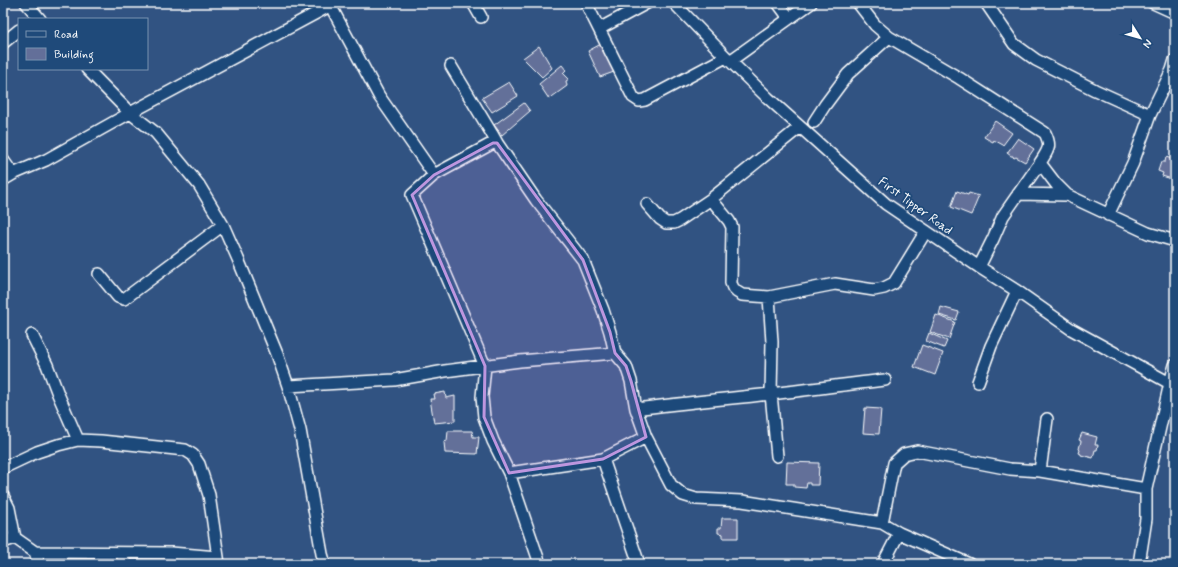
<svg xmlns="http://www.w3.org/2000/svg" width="1178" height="567" font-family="Mynerve,sans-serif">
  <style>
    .building { fill: #636f99; stroke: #fff }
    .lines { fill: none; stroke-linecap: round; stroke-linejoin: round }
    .minor-casing { stroke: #fff; stroke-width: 14 }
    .minor { stroke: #1f4a7a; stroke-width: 11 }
    .marked { fill: #bd96df; fill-opacity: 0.2; stroke: #bd96df; stroke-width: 3; stroke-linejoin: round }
    .labels { text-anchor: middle; stroke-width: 3.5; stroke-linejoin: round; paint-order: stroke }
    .street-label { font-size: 13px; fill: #fff; stroke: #1f4a7a }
  </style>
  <rect width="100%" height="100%" fill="#315382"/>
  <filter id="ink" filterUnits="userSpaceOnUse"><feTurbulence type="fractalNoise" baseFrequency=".025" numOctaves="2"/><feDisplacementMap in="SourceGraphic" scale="8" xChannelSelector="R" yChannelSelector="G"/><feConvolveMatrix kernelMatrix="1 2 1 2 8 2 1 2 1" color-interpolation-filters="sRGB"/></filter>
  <g filter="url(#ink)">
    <path class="building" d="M 601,44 L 614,63 L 610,65 L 614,72 L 600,77 L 588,51 Z
      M 539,46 L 552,68 L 542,77 L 523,58 Z
      M 562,65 L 566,70 L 563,73 L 569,79 L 566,81 L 567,86 L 549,99 L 539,84 Z
      M 509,82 L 518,96 L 492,112 L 482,98 Z
      M 524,103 L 530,111 L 502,135 L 494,125 Z
      M 995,121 L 1012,133 L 1003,145 L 994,140 L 993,142 L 989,140 L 984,137 Z
      M 1018,138 L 1034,149 L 1025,162 L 1016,157 L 1014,158 L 1013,157 L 1013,156 L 1011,156 L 1007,153 Z
      M 1166,157 L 1175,160 L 1175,180 L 1162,176 L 1163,173 L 1158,171 L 1161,162 L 1165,162 Z
      M 957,191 L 968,195 L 969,193 L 979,196 L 971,215 L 951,207 Z
      M 941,307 L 959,312 L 956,320 L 939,315 Z
      M 936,315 L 955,322 L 949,339 L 930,332 Z
      M 929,333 L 947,341 L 944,348 L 926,341 Z
      M 922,345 L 943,353 L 935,375 L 914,367 Z
      M 445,392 L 446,398 L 455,396 L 455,421 L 434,423 L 430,399 L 435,399 L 434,394 Z
      M 865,408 L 881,409 L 879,434 L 863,433 Z
      M 448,431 L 472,431 L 473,437 L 479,437 L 477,454 L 445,453 L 444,442 L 447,441 Z
      M 1082,433 L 1097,437 L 1095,445 L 1098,445 L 1097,450 L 1095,450 L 1093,458 L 1081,455 L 1081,454 L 1079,453 L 1080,450 L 1079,449 L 1081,441 L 1079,440 Z
      M 787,462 L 819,463 L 818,485 L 810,485 L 810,483 L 807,483 L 806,488 L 794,487 L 794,484 L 786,484 Z
      M 722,518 L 738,518 L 738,538 L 723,538 L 723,534 L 718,533 L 718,528 L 721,528 Z"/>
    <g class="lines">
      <g class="minor-casing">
        <path id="minor" d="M 26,3 L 40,19
          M 329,3 L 379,96 L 434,175
          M 473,3 L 481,17
          M 586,3 L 633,97 L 639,101 L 645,100 L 726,57
          M 674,3 L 726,57 L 768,98 L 886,204 L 979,267 L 1017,291 L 1071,329 L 1175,386
          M 778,3 L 789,18
          M 858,3 L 875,25 L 889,37 L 959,78 L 1045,133 C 1052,147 1048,150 1040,163 L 1056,184 L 1067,195 L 1148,233 L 1175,241
          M 986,3 L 1014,44 L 1036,60 L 1095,90 L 1150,115
          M 1153,3 L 1175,13
          M 599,29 L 647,3
          M 3,43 L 19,30
          M 730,61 L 811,3
          M 451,66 L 492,134 L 497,143
          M 87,69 L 130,113 L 156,133 L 199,185 L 223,225 L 238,259 L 277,354 L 288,386 L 300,430 L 322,554 L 325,564
          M 814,122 L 825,105 L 848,74 L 889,37
          M 3,160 L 13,174
          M 3,180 L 13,174 L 46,160 L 130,113 L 335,3
          M 1018,194 L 1067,195
          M 711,199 L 729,221 L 732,227 L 731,283 L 733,288 L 737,292 L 742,295 L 769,297 L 835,284 L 874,290 L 884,288 L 894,283 L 926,231
          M 647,204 L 660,219 L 666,223 L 674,223 L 680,220 L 711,199 L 800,127
          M 1108,215 L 1133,163 L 1150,115 L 1172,70 L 1175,60
          M 979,267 L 993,239 L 1003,216 L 1040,163
          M 99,274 L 118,297 L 124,299 L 223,225
          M 769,297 L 772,342 L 771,394 L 777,456
          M 32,335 L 47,365 L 58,394 L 78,440
          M 978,382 L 991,346 L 1017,291
          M 288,386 L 394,380 L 445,371 L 520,361 L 615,353
          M 636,409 C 681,403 725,399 770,394 C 808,390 847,384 885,380
          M 603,459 L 639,564
          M 3,468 L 37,452 L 58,445 L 78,440 L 101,441 L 185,450 L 193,455 L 199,464 L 209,495 L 219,564
          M 1040,471 L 1047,419
          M 509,473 L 603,459 L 646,437
          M 3,496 L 9,508 L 15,538 L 35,552 L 39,564
          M 882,523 L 894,463 L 904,454 L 917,451 L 1010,469 L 1040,471 L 1146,489
          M 3,542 L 15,538
          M 35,552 L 171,553 L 217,557
          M 122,553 L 125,564
          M 540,564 L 509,473 L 493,441 L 484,417 L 482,397 L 485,366 L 412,195 L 434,175 L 493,143 L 497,143 L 536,200 L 583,260 L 603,310 L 610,332 L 615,353 L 626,366 L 631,381 L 636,409 L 646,437 L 671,485 L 683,495 L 696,499 L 742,501 L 882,523 L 899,533 L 969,564
          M 883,564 L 899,533
          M 1139,564 L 1146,519 L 1146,489 L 1170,383 L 1175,365"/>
      </g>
      <use href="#minor" class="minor"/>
    </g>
  </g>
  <path class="marked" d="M 493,143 L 497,143 L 583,260 L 610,332 L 615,353 L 626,366 L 631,381 L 646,437 L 603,459 L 509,473 L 484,417 L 485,366 L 412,195 L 434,175 Z"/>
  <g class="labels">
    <g class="street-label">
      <text transform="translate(916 205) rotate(36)" y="5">First Tipper Road</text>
    </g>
  </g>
  <rect width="1178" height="567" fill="none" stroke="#1f4a7a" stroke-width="16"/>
  <rect x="8" y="8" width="1162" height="551" fill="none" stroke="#fff" stroke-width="1.5" filter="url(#ink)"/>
  <rect x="18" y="18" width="130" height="52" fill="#1f4a7a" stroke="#7992af"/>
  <rect x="26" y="31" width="20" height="6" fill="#1f4a7a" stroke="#7992af"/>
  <text x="54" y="38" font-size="12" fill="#ffffff">Road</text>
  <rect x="26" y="48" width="20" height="12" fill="#636f99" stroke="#7992af"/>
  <text x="54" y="58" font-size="12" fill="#ffffff">Building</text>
  <g transform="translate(1140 38) rotate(127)" stroke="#1f4a7a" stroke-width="3" paint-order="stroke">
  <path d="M0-3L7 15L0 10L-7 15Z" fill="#ffffff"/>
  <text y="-6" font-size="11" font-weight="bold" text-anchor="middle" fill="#ffffff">N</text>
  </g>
</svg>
